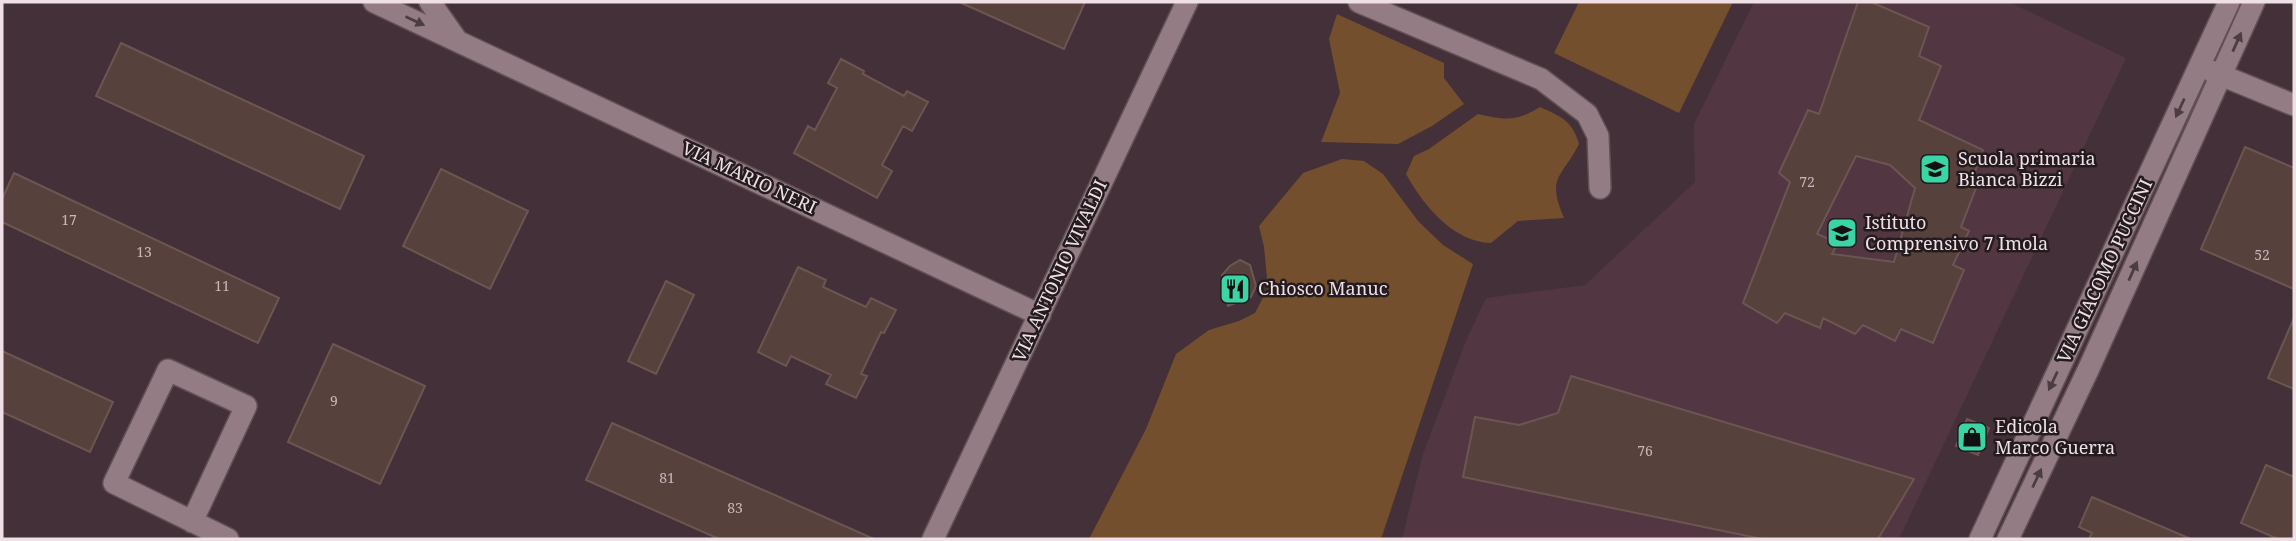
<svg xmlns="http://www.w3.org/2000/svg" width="2296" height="541" font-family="'Noto Serif',serif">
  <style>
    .built { fill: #523742 }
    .green { fill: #744f2d }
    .building { fill: #57413d; stroke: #6d5552; stroke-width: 2; fill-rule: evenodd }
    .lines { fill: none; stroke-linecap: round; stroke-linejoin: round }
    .street-casing { stroke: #614f56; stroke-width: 24 }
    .street { stroke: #947c85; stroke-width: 21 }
    .oneway { fill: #4b3d42 }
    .labels { text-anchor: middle; stroke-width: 5; stroke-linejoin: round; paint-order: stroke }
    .number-label { font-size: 14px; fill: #c8b8bb }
    .poi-label { font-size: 18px; fill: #eee0e5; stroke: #241b1e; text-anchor: start }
    .street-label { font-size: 18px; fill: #eee0e5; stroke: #241b1e }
  </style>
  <rect width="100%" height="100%" fill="#443038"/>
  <path class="built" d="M 1754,2 L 2009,2 L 2126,58 L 1899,539 L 1402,539 L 1423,454 L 1466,341 L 1486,298 L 1585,285 L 1695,182 L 1694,124 Z"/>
  <path class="green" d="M 1579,2 L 1733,2 L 1679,113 L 1554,53 Z
    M 1337,14 L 1444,63 L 1444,78 L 1464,104 L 1432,126 L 1398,144 L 1321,142 L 1340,93 L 1329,39 Z
    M 1540,107 C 1560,116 1573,121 1579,144 C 1562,178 1546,176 1564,218 L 1518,221 L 1491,243 C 1453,242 1423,205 1406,174 L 1414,156 L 1429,149 L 1478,114 C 1505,120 1516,122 1540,107 Z
    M 1342,159 L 1364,161 L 1383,174 L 1418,221 L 1443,245 L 1473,264 L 1381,539 L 1089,539 L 1146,429 L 1176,354 L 1209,330 L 1239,321 L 1255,313 L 1268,288 L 1264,247 L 1259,226 L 1303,173 Z"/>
  <path class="building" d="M 959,2 L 1085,2 L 1064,49 Z
    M 1858,2 L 1871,2 L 1929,27 L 1919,56 L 1941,66 L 1919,120 L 1983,150 L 1969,188 L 1976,188 L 1961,227 L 1969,231 L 1953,265 L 1964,270 L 1933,343 L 1901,329 L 1895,341 L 1863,325 L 1855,334 L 1823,318 L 1820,328 L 1785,313 L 1777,323 L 1743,303 L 1790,182 L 1779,173 L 1808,110 L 1819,114 ZM 1856,156 L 1890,165 L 1915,188 L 1894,262 L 1832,254 L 1838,243 L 1817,234 Z
    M 121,43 L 364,156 L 340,209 L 96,96 Z
    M 841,59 L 864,71 L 863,74 L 904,96 L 907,91 L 928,102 L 912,131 L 903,126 L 882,165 L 892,171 L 877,198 L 794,153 L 808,126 L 815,130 L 837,88 L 828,83 Z
    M 2245,147 L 2294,168 L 2294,289 L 2201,249 Z
    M 441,169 L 528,211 L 490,289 L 403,246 Z
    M 14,173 L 279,298 L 258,343 L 2,222 L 2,199 Z
    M 1240,260 L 1250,265 L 1256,286 L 1251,297 L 1228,306 L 1222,275 L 1230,266 Z
    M 798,267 L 826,280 L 823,287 L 866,307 L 871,298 L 896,310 L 884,333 L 881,332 L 861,374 L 867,376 L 856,398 L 826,384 L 831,375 L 791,356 L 786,366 L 758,352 Z
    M 666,281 L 694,295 L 656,374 L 628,361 Z
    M 2294,318 L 2294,389 L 2268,378 Z
    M 333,344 L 425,386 L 380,484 L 288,442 Z
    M 2,351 L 113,402 L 90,452 L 2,412 Z
    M 1571,376 L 1914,479 L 1878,539 L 1762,539 L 1463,477 L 1475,417 L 1519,425 L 1558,413 Z
    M 1967,419 L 1989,428 L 1978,455 L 1956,446 Z
    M 612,423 L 874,539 L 719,539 L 586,480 Z
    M 2266,465 L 2294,477 L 2294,539 L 2278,539 L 2241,523 Z
    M 2092,497 L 2191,539 L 2089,539 L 2092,533 L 2079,527 Z"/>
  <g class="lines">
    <g class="street-casing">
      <path id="street" d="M 374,2 L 1040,315
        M 430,2 L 456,39
        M 1359,2 L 1541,79 L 1587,114 L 1598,136 L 1600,188
        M 2211,71 L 2294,105
        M 192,522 L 246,406 L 168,370 L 114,483 L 228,539
        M 933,539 L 1187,2
        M 1980,539 L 2229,2
        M 2008,539 L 2089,368 L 2254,2"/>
    </g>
    <use href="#street" class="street"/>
  </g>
  <defs><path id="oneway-solid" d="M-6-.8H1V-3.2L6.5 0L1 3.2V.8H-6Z" transform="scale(1.75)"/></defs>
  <g class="oneway">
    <use href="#oneway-solid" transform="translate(415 21) rotate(25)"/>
    <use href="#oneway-solid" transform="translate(2237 42) rotate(-66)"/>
    <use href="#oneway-solid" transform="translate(2180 108) rotate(115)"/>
    <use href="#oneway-solid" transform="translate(2133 271) rotate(-66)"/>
    <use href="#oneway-solid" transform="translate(2053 381) rotate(115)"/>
    <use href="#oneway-solid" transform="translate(2037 478) rotate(-65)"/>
  </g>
  <defs>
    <g id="school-square" transform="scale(1.575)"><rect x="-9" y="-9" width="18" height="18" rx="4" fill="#3bd4a4" stroke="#241b1e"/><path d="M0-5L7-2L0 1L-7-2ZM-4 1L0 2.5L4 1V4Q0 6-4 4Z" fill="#111"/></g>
    <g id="restaurant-square" transform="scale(1.575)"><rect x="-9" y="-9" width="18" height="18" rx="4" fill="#3bd4a4" stroke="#241b1e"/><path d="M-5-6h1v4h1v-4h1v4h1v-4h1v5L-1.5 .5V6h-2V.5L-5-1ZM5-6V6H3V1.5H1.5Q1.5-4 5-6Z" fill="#111"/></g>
    <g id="shop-square" transform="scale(1.575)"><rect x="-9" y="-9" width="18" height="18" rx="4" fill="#3bd4a4" stroke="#241b1e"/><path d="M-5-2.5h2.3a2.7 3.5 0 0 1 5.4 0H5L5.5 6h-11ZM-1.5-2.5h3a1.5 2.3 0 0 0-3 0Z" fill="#111"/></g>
  </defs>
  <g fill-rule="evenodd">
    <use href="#school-square" x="1935" y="169"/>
    <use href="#school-square" x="1842" y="233"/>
    <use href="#restaurant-square" x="1235" y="289"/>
    <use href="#shop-square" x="1972" y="437"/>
  </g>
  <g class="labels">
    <g class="number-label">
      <text x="1807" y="187">72</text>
      <text x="69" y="225">17</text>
      <text x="144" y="257">13</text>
      <text x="2262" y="260">52</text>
      <text x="222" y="291">11</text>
      <text x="334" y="406">9</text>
      <text x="1645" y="456">76</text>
      <text x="667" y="483">81</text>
      <text x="735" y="513">83</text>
    </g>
    <g class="poi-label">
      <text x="1958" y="165">Scuola primaria<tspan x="1958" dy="21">Bianca Bizzi</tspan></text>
      <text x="1865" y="229">Istituto<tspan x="1865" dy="21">Comprensivo 7 Imola</tspan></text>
      <text x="1258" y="295">Chiosco Manuc</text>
      <text x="1995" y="433">Edicola<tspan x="1995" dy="21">Marco Guerra</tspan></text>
    </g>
    <g class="street-label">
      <text transform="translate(749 178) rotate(25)" y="6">VIA MARIO NERI</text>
      <text transform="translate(1060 271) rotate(-65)" y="6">VIA ANTONIO VIVALDI</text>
      <text transform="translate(2105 271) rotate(-65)" y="6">VIA GIACOMO PUCCINI</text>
    </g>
  </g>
  <rect width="2296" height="541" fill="none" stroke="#eee0e5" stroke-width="7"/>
</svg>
